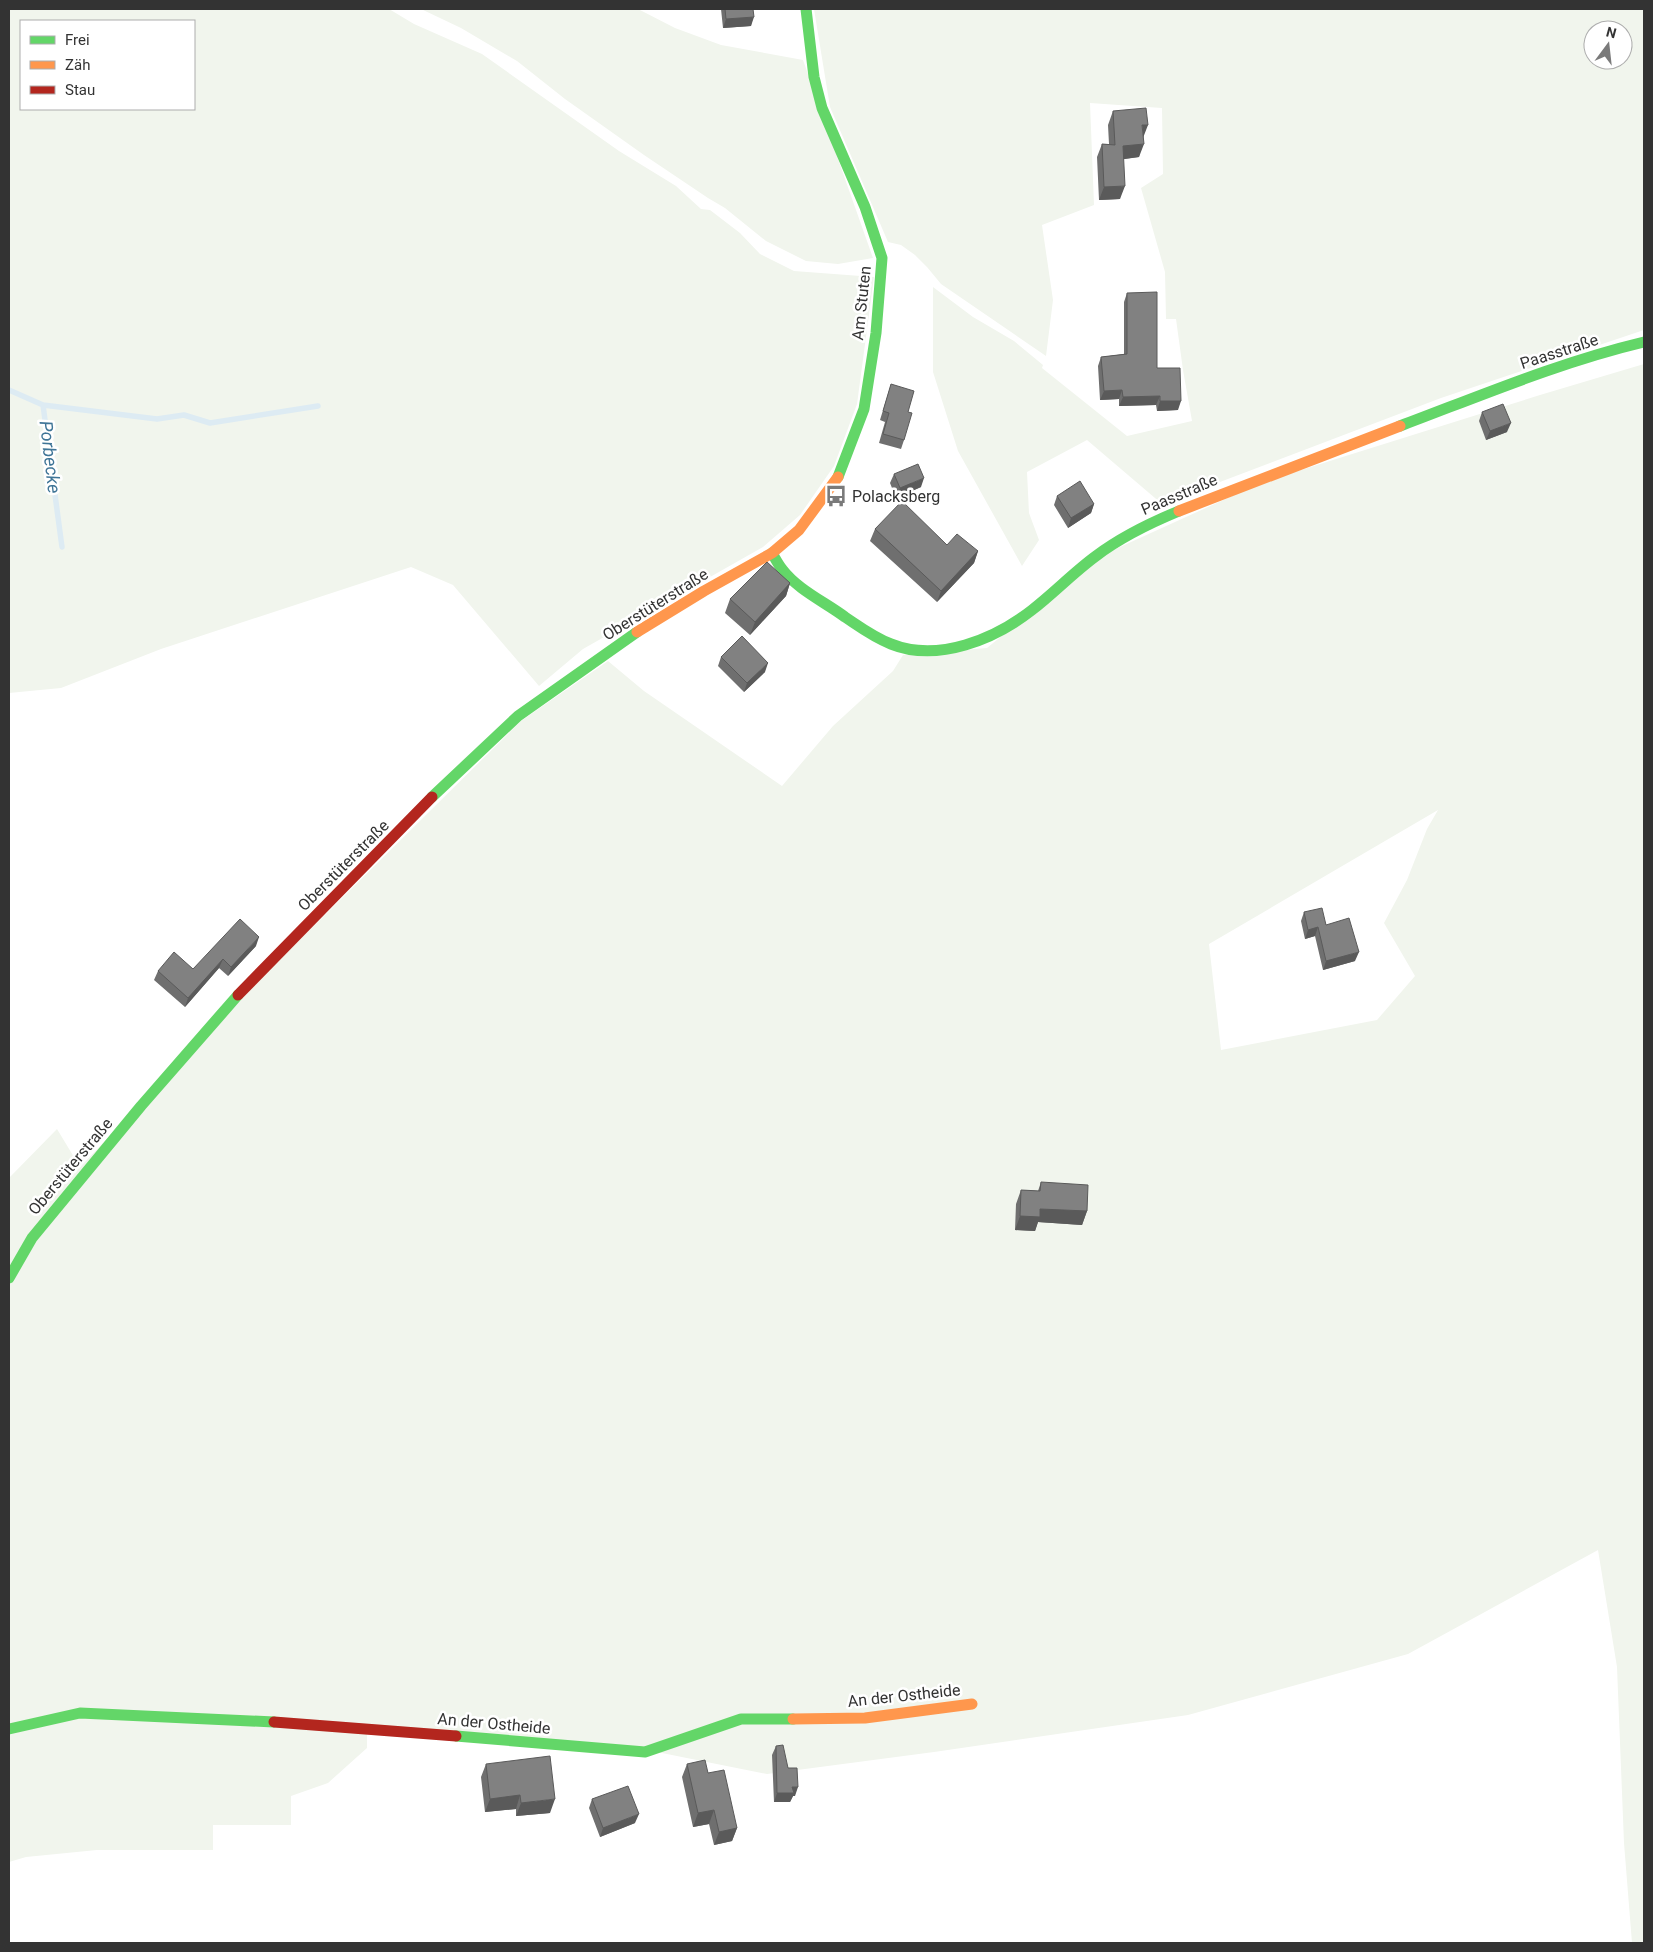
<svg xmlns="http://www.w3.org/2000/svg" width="1653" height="1952" font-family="Roboto,sans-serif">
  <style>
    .green { fill: #f1f5ed; fill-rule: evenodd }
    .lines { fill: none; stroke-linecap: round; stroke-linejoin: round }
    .stream { stroke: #ddebf3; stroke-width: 5.5 }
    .fast { stroke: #63d668; stroke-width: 11 }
    .slow { stroke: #ff974d; stroke-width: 11 }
    .jam { stroke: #b3261e; stroke-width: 11 }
    .wall { fill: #6f6f6f }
    .shaded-wall { fill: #5a5a5a }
    .building { fill: #818181; stroke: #5a5a5a }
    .labels { text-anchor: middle; stroke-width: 5; stroke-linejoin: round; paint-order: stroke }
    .street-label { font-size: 16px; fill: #333; stroke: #fff }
    .poi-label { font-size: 16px; fill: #333; stroke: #fff; text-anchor: start }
    .water-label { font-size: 18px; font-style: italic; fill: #3f7597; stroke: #fff }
  </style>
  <rect width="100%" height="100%" fill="#fff"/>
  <path class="green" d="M 9,9 L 389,9 L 414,24 L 482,54 L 619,151 L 676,186 L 701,209 L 710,210 L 740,233 L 760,254 L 794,271 L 874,277 L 857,404 L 834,466 L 800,515 L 763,547 L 583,649 L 539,686 L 453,585 L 411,567 L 161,649 L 61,688 L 9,693 ZM 21,21 L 194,21 L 194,109 L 21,109 Z
    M 421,9 L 638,9 L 675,28 L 721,45 L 803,60 L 873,258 L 838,264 L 806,261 L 766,241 L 725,208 L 708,198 L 644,155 L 565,99 L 517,61 L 461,28 Z
    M 814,9 L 1644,9 L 1644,330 L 1441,398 L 1162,504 L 1087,440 L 1027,472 L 1029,513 L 1039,540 L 1022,566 L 958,451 L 933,372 L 933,287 L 973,317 L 1014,341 L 1043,365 L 1042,368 L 1127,436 L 1192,421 L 1183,370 L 1176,319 L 1166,319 L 1165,272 L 1141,188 L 1163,174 L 1162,108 L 1090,103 L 1094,205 L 1042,225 L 1053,300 L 1046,356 L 941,284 L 927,267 L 915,255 L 901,245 L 888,242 L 830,107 ZM 1593,30 L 1623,30 L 1623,60 L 1593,60 Z
    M 1644,364 L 1644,1943 L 1632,1943 L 1624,1843 L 1617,1667 L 1598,1550 L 1408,1654 L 1188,1715 L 934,1752 L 767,1774 L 642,1749 L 367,1729 L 367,1748 L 328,1783 L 291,1796 L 291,1825 L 213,1825 L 213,1850 L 97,1850 L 26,1857 L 9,1862 L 9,1178 L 57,1129 L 80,1167 L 255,984 L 521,721 L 608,661 L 644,691 L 782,786 L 833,726 L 893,671 L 903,655 L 987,648 L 1098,557 L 1263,482 L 1540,395 ZM 1438,810 L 1427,829 L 1407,880 L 1384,923 L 1415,976 L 1377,1020 L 1221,1050 L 1209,944 Z"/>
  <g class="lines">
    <path class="stream" d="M 9,390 L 43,405 L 62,547
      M 43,405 L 157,419 L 184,415 L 210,423 L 318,406"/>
    <path class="fast" d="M 806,9 L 814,77 L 822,108 L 865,207 L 882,258 L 876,333 L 864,409 L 838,477
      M 1400,426 C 1480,396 1560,362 1644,342
      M 772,553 C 775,558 778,564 782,569 C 798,590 825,602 845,617 C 860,627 873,637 891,644 C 938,663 995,639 1032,610 C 1054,593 1074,572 1096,556 C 1121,537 1150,523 1179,511
      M 432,797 L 518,716 L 637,632
      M 9,1278 L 32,1238 L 141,1106 L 238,995
      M 9,1729 L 80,1713 L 274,1722
      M 456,1736 L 645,1752 L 741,1719 L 793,1719"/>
    <path class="slow" d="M 1179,511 L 1400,426
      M 637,632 L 704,591 L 772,553 L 799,530 L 838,477
      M 793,1719 L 865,1718 L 972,1704"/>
    <path class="jam" d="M 238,995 L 432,797
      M 274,1722 L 456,1736"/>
  </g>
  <path class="wall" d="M 721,9 L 753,9 L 751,26 L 723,28 Z
    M 1113,111 L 1143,138 L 1139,157 L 1123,159 L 1120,199 L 1099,200 L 1097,157 L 1102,144 L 1109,144 L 1108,125 Z
    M 1127,293 L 1157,368 L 1178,410 L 1157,411 L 1156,405 L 1119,406 L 1119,399 L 1100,400 L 1098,366 L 1101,357 L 1124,354 L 1124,302 Z
    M 891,384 L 908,412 L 904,440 L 901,449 L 879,443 L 885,422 L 880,420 Z
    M 1482,412 L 1507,432 L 1486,440 L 1479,421 Z
    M 894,474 L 921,487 L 896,498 L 890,483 Z
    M 1057,496 L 1094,504 L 1091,513 L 1068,528 L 1054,505 Z
    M 875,529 L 947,545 L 978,551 L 974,563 L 937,602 L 870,541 Z
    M 790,583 L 786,596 L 750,635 L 725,613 L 730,599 Z
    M 721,657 L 765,672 L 744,692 L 718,666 Z
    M 1304,912 L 1326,925 L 1355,961 L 1323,970 L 1315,936 L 1305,939 L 1301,921 Z
    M 256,946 L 228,976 L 219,968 L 185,1007 L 154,980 L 158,971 L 193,969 Z
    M 1041,1182 L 1087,1211 L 1082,1225 L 1038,1222 L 1035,1231 L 1015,1230 L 1016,1204 L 1021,1190 L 1038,1191 Z
    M 776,1746 L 795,1796 L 793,1796 L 790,1802 L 774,1802 L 772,1755 Z
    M 486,1764 L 550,1813 L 516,1816 L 516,1809 L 485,1812 L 481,1777 Z
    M 687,1764 L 708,1773 L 737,1828 L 732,1841 L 714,1845 L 709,1824 L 693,1827 L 682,1777 Z
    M 592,1799 L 635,1823 L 600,1837 L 589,1808 Z"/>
  <path class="shaded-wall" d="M 754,17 L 751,26 L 723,28 L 726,19 Z
    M 1142,125 L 1148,125 L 1143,138 Z
    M 1144,144 L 1139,157 L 1118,160 L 1123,146 Z
    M 1125,186 L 1120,199 L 1099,200 L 1104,187 Z
    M 1122,390 L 1119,399 L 1100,400 L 1104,391 Z
    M 1160,396 L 1156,405 L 1119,406 L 1123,397 Z
    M 1160,401 L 1181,401 L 1178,410 L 1157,411 Z
    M 1511,423 L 1507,432 L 1486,440 L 1490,431 Z
    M 924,478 L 921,487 L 896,498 L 900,488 Z
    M 1094,504 L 1091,513 L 1068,528 L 1071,518 Z
    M 978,551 L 974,563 L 937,602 L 941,591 Z
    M 790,583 L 786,596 L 750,635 L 755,622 Z
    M 768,663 L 765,672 L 744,692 L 747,683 Z
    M 1318,927 L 1315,936 L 1305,939 L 1308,930 Z
    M 259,937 L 256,946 L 228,976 L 231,967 Z
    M 1359,952 L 1355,961 L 1323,970 L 1326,961 Z
    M 223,959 L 219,968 L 185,1007 L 188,998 Z
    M 1040,1209 L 1087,1211 L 1082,1225 L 1038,1222 L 1035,1231 L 1015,1230 L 1020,1216 Z
    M 792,1787 L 798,1787 L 795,1796 L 793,1796 L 790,1802 L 774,1802 L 777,1793 Z
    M 520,1795 L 516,1809 L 485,1812 L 490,1799 Z
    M 555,1799 L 550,1813 L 516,1816 L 521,1803 Z
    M 714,1810 L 709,1824 L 693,1827 L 698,1813 Z
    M 639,1814 L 635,1823 L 600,1837 L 603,1828 Z
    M 737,1828 L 732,1841 L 714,1845 L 719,1832 Z"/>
  <path class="building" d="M 725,9 L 753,9 L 754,17 L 726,19 Z
    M 1146,108 L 1148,125 L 1142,125 L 1144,144 L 1123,146 L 1125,186 L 1104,187 L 1102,144 L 1115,145 L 1113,111 Z
    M 1157,292 L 1157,368 L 1180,368 L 1181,401 L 1160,401 L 1160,396 L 1123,397 L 1122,390 L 1104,391 L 1101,357 L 1127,354 L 1127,293 Z
    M 891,384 L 914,391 L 908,412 L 912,413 L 904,440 L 883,434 L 889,413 L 883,411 Z
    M 1503,404 L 1511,423 L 1490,431 L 1482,412 Z
    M 918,464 L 924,478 L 900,488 L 894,474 Z
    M 1080,481 L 1094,504 L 1071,518 L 1057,496 Z
    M 902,501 L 947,545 L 957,534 L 978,551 L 941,591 L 875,529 Z
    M 767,562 L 790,583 L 755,622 L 730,599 Z
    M 742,636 L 768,663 L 747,683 L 721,657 Z
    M 1322,908 L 1326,925 L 1349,918 L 1359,952 L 1326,961 L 1318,927 L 1308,930 L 1304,912 Z
    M 240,919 L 259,937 L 231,967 L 223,959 L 188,998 L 158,971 L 174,952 L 193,969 Z
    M 1041,1182 L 1088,1185 L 1087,1211 L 1040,1209 L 1040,1217 L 1020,1216 L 1021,1190 L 1040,1191 Z
    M 783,1745 L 788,1768 L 797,1768 L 798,1787 L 792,1787 L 794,1793 L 777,1793 L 776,1746 Z
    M 550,1756 L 555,1799 L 521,1803 L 520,1795 L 490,1799 L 486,1764 Z
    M 705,1760 L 708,1773 L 724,1770 L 737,1828 L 719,1832 L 714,1810 L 698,1813 L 687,1764 Z
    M 628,1786 L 639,1814 L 603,1828 L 592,1799 Z"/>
  <defs>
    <g id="bus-bare" transform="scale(1.725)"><path d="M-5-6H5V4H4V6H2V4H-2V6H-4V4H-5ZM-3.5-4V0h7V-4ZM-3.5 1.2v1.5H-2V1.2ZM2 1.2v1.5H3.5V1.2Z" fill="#7a7a7a" stroke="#fff" stroke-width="2.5" paint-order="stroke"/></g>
  </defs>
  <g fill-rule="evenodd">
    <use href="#bus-bare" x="836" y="496"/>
  </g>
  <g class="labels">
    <g class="street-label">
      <text transform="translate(861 303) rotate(-84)" y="6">Am Stuten</text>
      <text transform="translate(1559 351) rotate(-18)" y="6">Paasstraße</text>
      <text transform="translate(1179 494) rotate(-23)" y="6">Paasstraße</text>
      <text transform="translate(655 604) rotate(-32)" y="6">Oberstüterstraße</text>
      <text transform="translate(343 865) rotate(-45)" y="6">Oberstüterstraße</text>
      <text transform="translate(70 1166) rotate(-50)" y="6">Oberstüterstraße</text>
      <text transform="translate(904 1695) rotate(-6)" y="6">An der Ostheide</text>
      <text transform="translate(494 1723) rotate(5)" y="6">An der Ostheide</text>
    </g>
    <g class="poi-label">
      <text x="852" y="502">Polacksberg</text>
    </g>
    <g class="water-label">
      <text transform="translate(50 457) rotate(83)" y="6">Porbecke</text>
    </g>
  </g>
  <rect width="1653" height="1952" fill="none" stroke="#333333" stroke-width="20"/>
  <rect x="20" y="20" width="175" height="90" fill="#ffffff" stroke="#adadad"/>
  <rect x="30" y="36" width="25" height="8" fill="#63d668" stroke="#adadad"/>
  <text x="65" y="45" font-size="15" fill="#333333">Frei</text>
  <rect x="30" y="61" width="25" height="8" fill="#ff974d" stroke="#adadad"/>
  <text x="65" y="70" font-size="15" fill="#333333">Zäh</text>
  <rect x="30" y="86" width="25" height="8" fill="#b3261e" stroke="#adadad"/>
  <text x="65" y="95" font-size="15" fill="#333333">Stau</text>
  <g transform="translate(1608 45) rotate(15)"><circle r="24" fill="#ffffff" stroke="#adadad"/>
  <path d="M0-4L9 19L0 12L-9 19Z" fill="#7a7a7a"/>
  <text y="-8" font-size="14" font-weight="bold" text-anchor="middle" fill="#333333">N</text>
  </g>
</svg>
